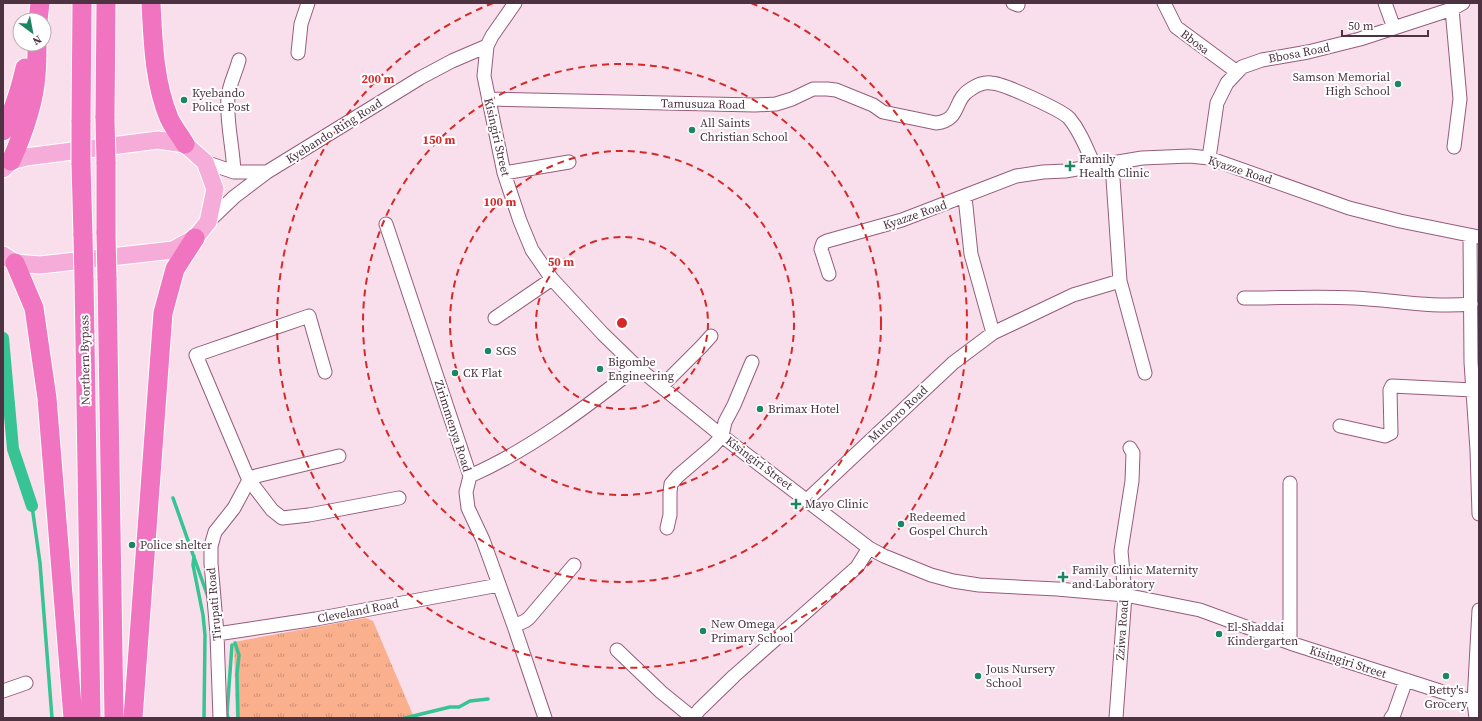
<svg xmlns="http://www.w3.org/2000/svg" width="1482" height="721" font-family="'Source Serif 4',serif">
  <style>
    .grass { fill: url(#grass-tufts) }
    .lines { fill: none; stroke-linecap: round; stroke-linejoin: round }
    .stream { stroke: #37c393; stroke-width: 3.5 }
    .canal { stroke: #37c393; stroke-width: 12 }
    .minor-casing { stroke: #955c7c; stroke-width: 15 }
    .major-casing { stroke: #fff; stroke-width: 19 }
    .highway-casing { stroke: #fff; stroke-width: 21 }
    .minor { stroke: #fff; stroke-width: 13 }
    .major { stroke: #f6acd9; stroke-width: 17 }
    .highway { stroke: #f074bf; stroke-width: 19 }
    .highway-bridge-casing { stroke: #fff; stroke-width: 21; stroke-linecap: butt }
    .highway-bridge { stroke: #f074bf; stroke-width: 19 }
    .ring { fill: none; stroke: #d62828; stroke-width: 2; stroke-dasharray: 7 5 }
    .poi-dot { fill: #1c8663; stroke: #fff; stroke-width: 1.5 }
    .labels { text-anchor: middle; stroke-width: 4; stroke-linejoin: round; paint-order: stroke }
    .street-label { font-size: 12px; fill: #4d3341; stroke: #fff }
    .poi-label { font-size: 12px; fill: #4d3341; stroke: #fff; text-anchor: start }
    .centre { fill: #d62828; stroke: #fff; stroke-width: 2 }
    .ring-label { font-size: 12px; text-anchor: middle; font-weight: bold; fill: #d62828; stroke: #fff; stroke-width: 4; stroke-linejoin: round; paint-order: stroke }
  </style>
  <defs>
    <pattern id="grass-tufts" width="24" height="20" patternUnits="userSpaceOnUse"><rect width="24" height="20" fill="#faaf8d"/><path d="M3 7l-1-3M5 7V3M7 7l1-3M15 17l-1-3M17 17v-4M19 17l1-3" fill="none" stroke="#cd8f75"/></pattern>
  </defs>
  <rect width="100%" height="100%" fill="#f9dfec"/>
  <path class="grass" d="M 366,618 L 373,621 L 413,715 L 399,718 L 236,718 L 234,642 Z"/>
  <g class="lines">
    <path class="stream" d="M 173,498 L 208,597
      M 32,506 L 40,563 L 52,718
      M 194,556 L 193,565 L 203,615 L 205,635 L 204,718
      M 235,643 L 239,655 L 237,674 L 238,718
      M 228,718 L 227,713 L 232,645
      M 405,718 L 450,707 L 459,707 L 470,701 L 488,699"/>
    <path class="canal" d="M 3,338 L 13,449 L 32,506"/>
    <g class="minor-casing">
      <path id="minor" d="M 515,3 L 492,36 L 487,46 L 484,76 L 504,173 L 520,221 L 532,250 L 552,279 L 603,334 L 637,367 L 722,436 L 869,548 L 884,556 L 931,575 L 953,581 L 979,585 L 1057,589 L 1125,595 L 1200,610 L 1290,643 L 1474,702
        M 1013,3 L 1018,5
        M 1164,3 L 1176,27 L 1237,72
        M 1385,3 L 1394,28
        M 1452,9 L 1460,99 L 1454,147
        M 298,53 L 301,24 L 308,3
        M 489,99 L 755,105 L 776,104 L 792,99 L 813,89 L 827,89 L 836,90 L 873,105 L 883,112 L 936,123 C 962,120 952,100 971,89 C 977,85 984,82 991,83 C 1003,83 1061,110 1069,118 C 1081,132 1087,150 1095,167
        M 1209,158 L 1217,103 L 1227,83 L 1242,67 L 1262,60 L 1308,52 L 1360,39 L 1452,9 L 1463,3
        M 205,162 L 234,172 L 267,172
        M 1112,164 L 1120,281 L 1145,373
        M 234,172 C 233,147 226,121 228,97 C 229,85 236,72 239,60
        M 504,173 L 569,162
        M 965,197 L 971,254 L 993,333
        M 208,222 L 234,197 L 267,172 L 420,78 L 452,61 L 487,46
        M 386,224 L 470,476 L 466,492 L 468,508 L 483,540 L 514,626 L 545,718
        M 1470,236 L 1471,362 L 1477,450 L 1479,514
        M 829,274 L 821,249 L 823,243 L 827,241 L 902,220 L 1016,176 L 1043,172 L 1065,171 L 1142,158 L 1190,156 L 1209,158 L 1349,208 L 1400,221 L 1479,237
        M 1244,298 C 1281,298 1318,296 1355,298 C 1394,300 1432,308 1471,304
        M 495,318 L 552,279
        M 325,372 L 309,316 L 196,355 L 248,478 L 339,456
        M 662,386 L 702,346 L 711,336
        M 1340,426 L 1385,436 L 1391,433 L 1390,390 L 1392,386 L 1473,390
        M 470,476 C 531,449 585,408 637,367
        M 249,480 L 272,510 L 282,518 L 309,515 L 399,498
        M 807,500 L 953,363 L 993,333 L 1073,295 L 1120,281
        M 667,528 L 670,515 L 670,492 L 671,484 L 678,476 L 713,446 L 722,436 L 725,422 L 734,405 L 752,362
        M 514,626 L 525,621 L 529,618 L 574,565
        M 217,634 L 316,619 L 499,585
        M 1290,643 L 1290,483
        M 617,650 L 661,692 L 693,718
        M 3,691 L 26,683
        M 220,718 L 217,634 L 211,563 L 211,546 L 215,532 L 234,508 L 249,480 L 248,478
        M 693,718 L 699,710 L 734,676 L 857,567 L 869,548
        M 1116,718 L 1125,595 L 1121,551 L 1132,481 L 1133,453 L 1130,448
        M 1391,718 L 1394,714 L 1406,680
        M 1476,718 L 1474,702 L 1479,610"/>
    </g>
    <g class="major-casing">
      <path id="major" d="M 3,169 L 11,161 L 26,157 L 158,140 L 185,144 L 205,162 L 215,189 L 208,222 L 195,238 L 173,250 L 40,265 L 15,263 L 3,255"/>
    </g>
    <g class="highway-casing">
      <path id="highway" d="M 151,3 C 153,41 154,82 169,118 C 173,127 180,135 185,144
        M 38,20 L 40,3
        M 105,118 L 106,3
        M 81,122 L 82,3
        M 3,131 C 14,110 20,90 25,68
        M 11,161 C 23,134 34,105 36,75 C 37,65 37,54 37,44
        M 106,162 L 106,234
        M 81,163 L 83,236
        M 15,263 L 34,308 L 47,398 L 73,718
        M 107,278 L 114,718
        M 84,279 L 91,718
        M 133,718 L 163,313 L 175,269 L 195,238"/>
    </g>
    <use href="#minor" class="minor"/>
    <use href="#major" class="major"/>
    <use href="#highway" class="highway"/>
    <g class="highway-bridge-casing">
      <path id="highway-bridge" d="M 105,118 L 106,162
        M 81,122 L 81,163
        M 106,234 L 107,278
        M 83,236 L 84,279"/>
    </g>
    <use href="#highway-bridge" class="highway-bridge"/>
  </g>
  <g class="ring">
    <circle cx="622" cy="323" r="86"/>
    <circle cx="622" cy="323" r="172"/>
    <circle cx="622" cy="323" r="259"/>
    <path d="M751 3A345 345 0 1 1 493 3"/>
  </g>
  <g class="poi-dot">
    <circle cx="1398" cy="84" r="4"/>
    <circle cx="184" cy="100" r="4"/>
    <circle cx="692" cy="130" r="4"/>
    <path d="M1068 160h4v4h4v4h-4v4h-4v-4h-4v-4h4z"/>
    <circle cx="488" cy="351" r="4"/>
    <circle cx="600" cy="369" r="4"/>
    <circle cx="455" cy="373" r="4"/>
    <circle cx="760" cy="409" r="4"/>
    <path d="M794 498h4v4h4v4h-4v4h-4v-4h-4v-4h4z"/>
    <circle cx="901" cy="524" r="4"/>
    <circle cx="132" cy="545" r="4"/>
    <path d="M1061 571h4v4h4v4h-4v4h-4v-4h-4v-4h4z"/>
    <circle cx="703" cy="631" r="4"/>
    <circle cx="1219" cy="634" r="4"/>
    <circle cx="978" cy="676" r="4"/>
    <circle cx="1446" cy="676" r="4"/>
  </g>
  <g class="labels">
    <g class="street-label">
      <text transform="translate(1195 42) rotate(37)" y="4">Bbosa</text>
      <text transform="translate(1299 53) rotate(-11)" y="4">Bbosa Road</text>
      <text transform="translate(703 104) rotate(1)" y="4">Tamusuza Road</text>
      <text transform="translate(334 131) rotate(-32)" y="4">Kyebando Ring Road</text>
      <text transform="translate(497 137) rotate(77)" y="4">Kisingiri Street</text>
      <text transform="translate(1240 170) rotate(18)" y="4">Kyazze Road</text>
      <text transform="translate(915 215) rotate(-19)" y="4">Kyazze Road</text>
      <text transform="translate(85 360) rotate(-91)" y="4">Northern Bypass</text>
      <text transform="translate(898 414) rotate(-43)" y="4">Mutooro Road</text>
      <text transform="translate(453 426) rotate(72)" y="4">Zirimmenya Road</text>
      <text transform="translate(759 463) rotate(37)" y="4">Kisingiri Street</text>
      <text transform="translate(214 604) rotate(-95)" y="4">Tirupati Road</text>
      <text transform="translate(358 611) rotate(-11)" y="4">Cleveland Road</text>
      <text transform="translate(1122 630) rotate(-86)" y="4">Zziwa Road</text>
      <text transform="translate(1348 662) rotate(18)" y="4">Kisingiri Street</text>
    </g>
    <g class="poi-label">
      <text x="1390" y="81" text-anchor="end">Samson Memorial<tspan x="1390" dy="14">High School</tspan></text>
      <text x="192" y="97">Kyebando<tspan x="192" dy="14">Police Post</tspan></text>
      <text x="700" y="127">All Saints<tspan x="700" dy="14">Christian School</tspan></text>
      <text x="1079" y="163">Family<tspan x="1079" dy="14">Health Clinic</tspan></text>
      <text x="496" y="355">SGS</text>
      <text x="608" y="366">Bigombe<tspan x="608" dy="14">Engineering</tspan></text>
      <text x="463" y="377">CK Flat</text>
      <text x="768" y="413">Brimax Hotel</text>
      <text x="805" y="508">Mayo Clinic</text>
      <text x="909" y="521">Redeemed<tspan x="909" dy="14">Gospel Church</tspan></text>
      <text x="140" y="549">Police shelter</text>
      <text x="1072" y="574">Family Clinic Maternity<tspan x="1072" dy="14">and Laboratory</tspan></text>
      <text x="711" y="628">New Omega<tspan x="711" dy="14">Primary School</tspan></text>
      <text x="1227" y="631">El-Shaddai<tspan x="1227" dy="14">Kindergarten</tspan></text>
      <text x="986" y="673">Jous Nursery<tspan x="986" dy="14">School</tspan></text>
      <text x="1446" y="694" text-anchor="middle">Betty's<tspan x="1446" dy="14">Grocery</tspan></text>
    </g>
  </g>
  <circle cx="622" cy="323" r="6" class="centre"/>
  <g class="ring-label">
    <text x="378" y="83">200 m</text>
    <text x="439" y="144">150 m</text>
    <text x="500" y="206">100 m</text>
    <text x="561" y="266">50 m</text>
  </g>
  <rect width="1482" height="721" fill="none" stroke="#4d3341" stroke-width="8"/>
  <g transform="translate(32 32) rotate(148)"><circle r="19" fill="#ffffff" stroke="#b8adb3"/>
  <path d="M0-3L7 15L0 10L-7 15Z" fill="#1c8663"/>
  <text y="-6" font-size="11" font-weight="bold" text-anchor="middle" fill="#4d3341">N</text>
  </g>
  <path d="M1342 30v6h86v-6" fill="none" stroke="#4d3341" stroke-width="2"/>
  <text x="1348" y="30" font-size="12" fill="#4d3341" stroke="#ffffff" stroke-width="3" paint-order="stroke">50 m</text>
</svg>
